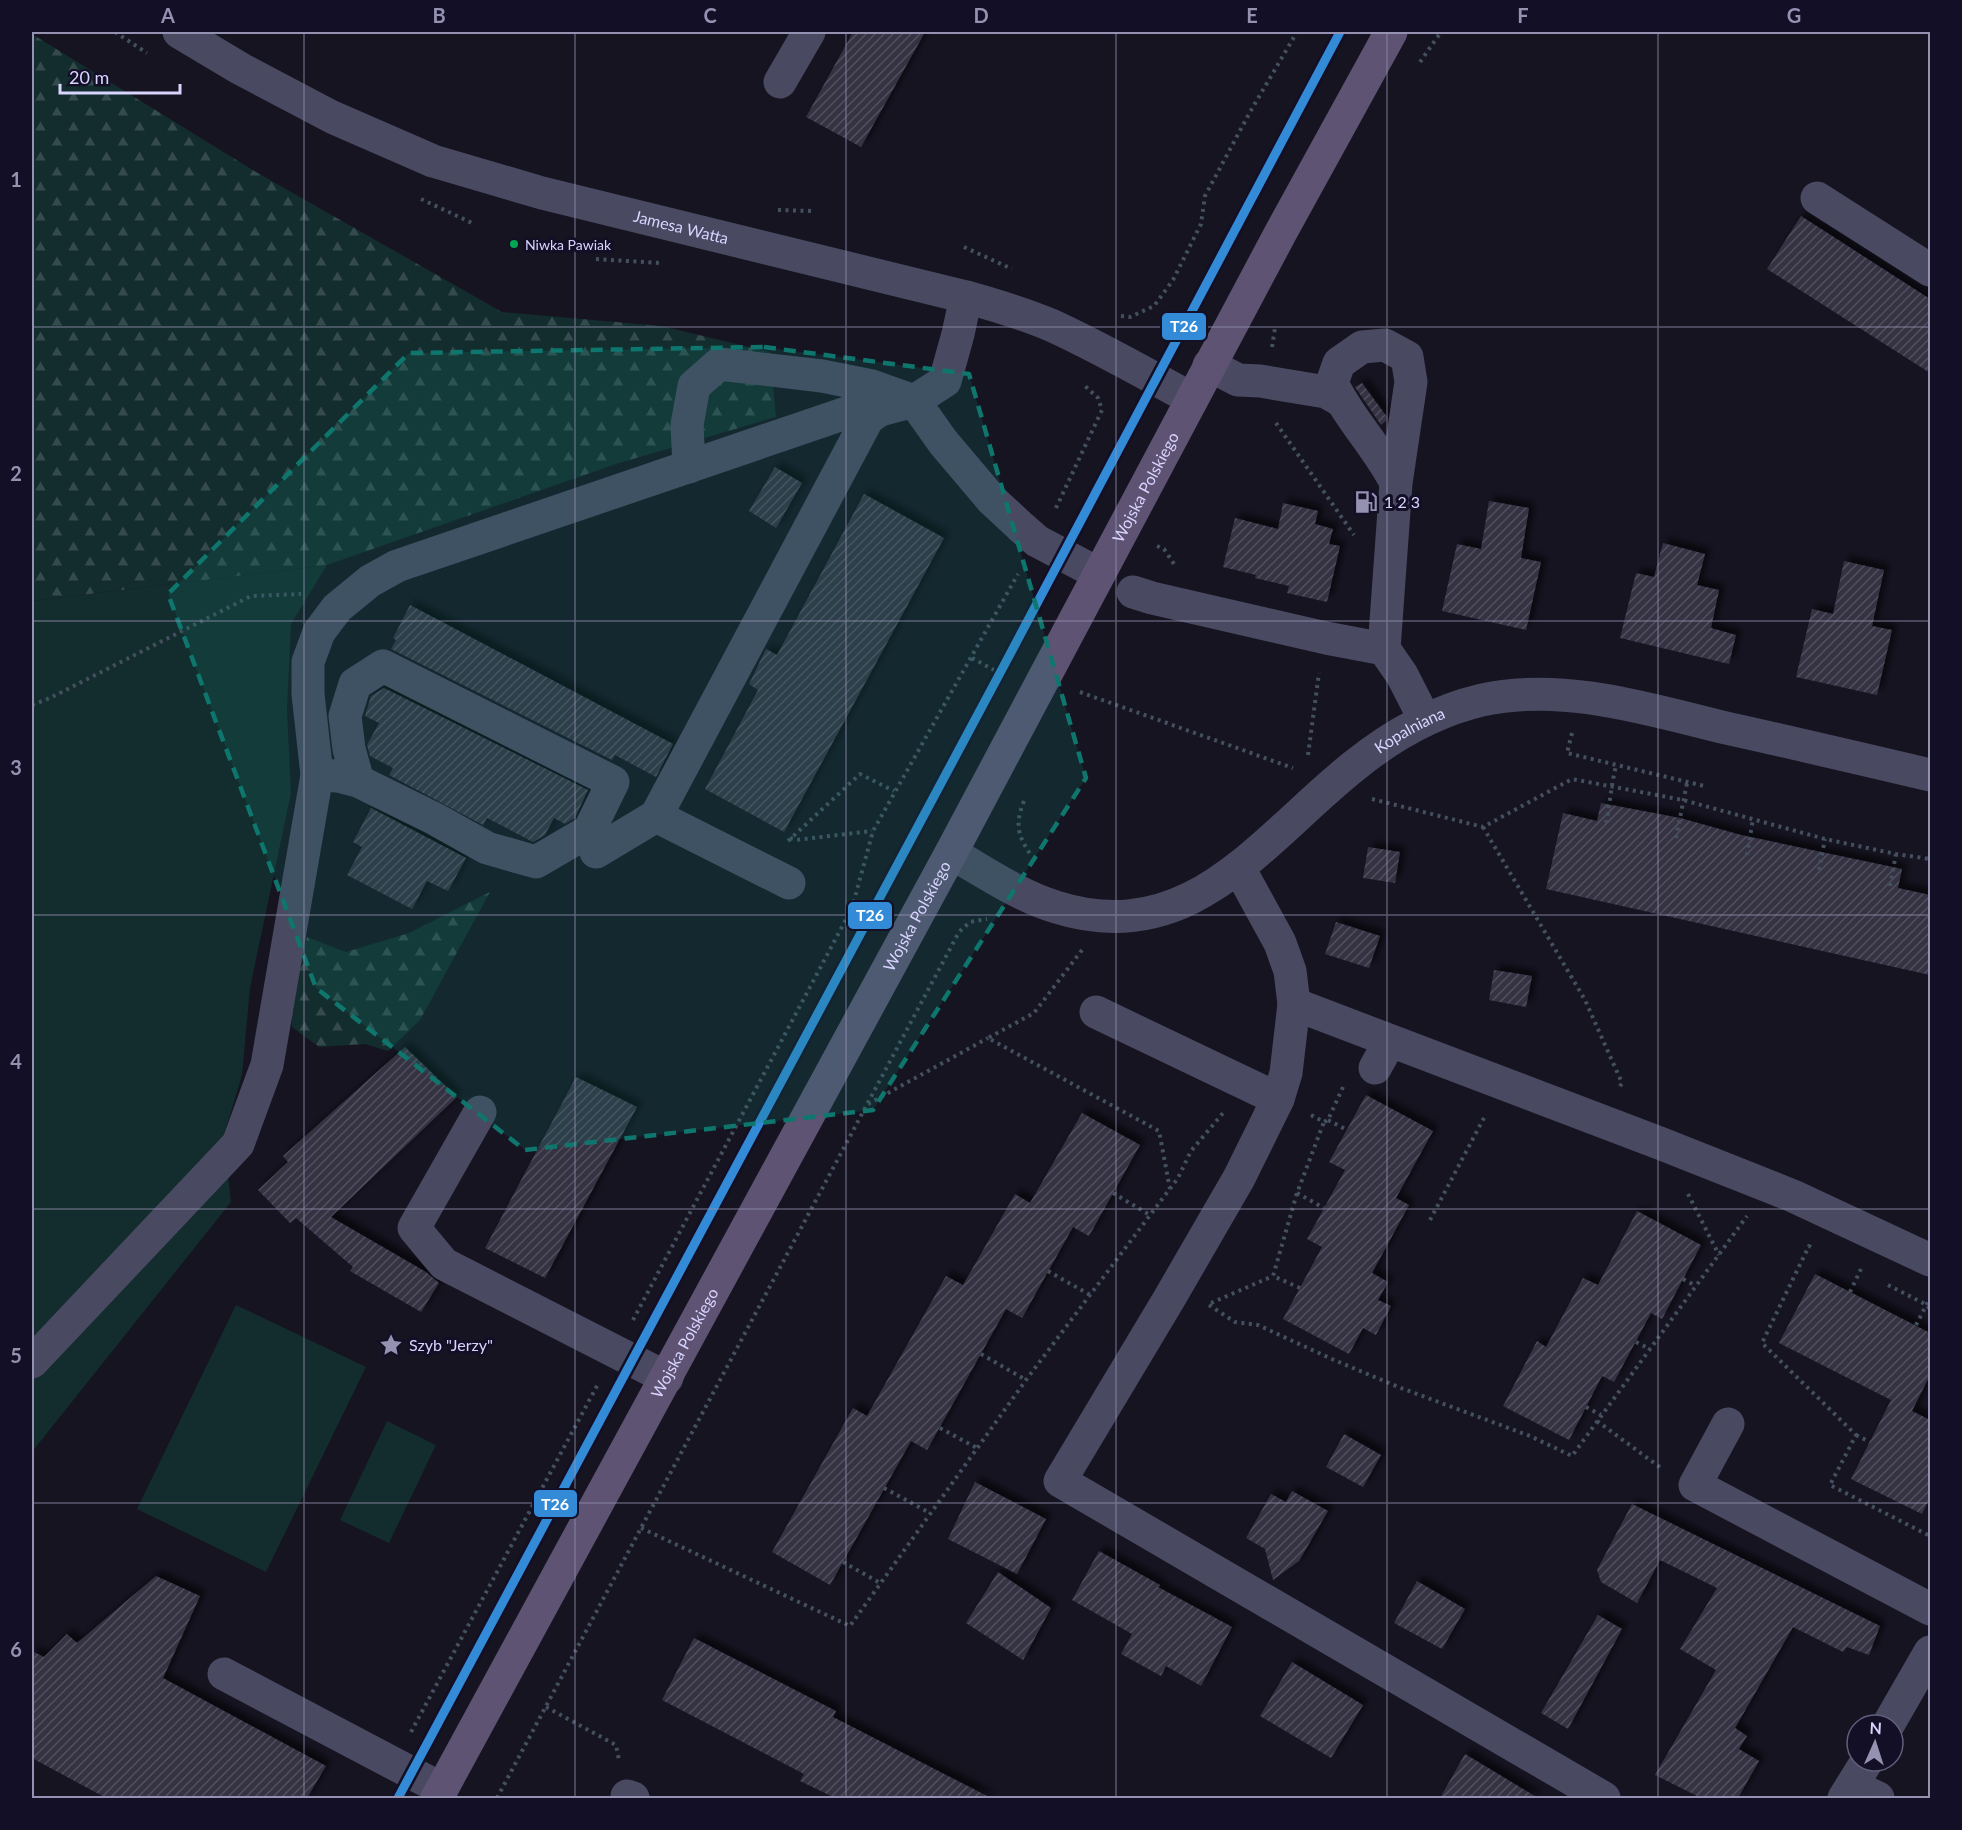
<svg xmlns="http://www.w3.org/2000/svg" width="1962" height="1830" font-family="Lato,sans-serif">
  <style>
    .grass { fill: #132c2d }
    .forest { fill: url(#forest-firs) }
    .building { fill: url(#building-hatch); filter: url(#shadow) }
    .lines { fill: none; stroke-linecap: round; stroke-linejoin: round }
    .path { stroke: #44505f; stroke-width: 4; stroke-dasharray: 3 4.5; stroke-linecap: butt }
    .minor { stroke: #4a4962; stroke-width: 33 }
    .major { stroke: #5e5373; stroke-width: 33 }
    .tram-1-casing { stroke: #130f26; stroke-width: 14 }
    .tram-1 { stroke: #338bd7; stroke-width: 9 }
    .marked { fill: #0f766e; fill-opacity: 0.2; stroke: #0f766e; stroke-width: 4.5; stroke-dasharray: 12 8; stroke-linejoin: round }
    .grid { fill: none; stroke: #9591b1; stroke-width: 1.5; stroke-opacity: 0.55 }
    .bus-dot { fill: #00a651; stroke: #130f26; stroke-width: 2 }
    .labels { text-anchor: middle; stroke-width: 6; stroke-linejoin: round; paint-order: stroke }
    .bus-label { font-size: 14px; fill: #d9d4ff; stroke: #130f26; text-anchor: start }
    .street-label { font-size: 16px; fill: #d9d4ff; stroke: #130f26 }
    .poi-label { font-size: 16px; fill: #d9d4ff; stroke: #130f26; text-anchor: start }
    .line-badge { stroke: #130f26; stroke-width: 2 }
    .badge-label { font-size: 16px; text-anchor: middle; font-weight: bold; fill: #fff }
    .neatline { fill: none; stroke: #9591b1; stroke-width: 2 }
    .grid-label { font-size: 20px; text-anchor: middle; font-weight: bold; fill: #9591b1 }
  </style>
  <defs>
    <pattern id="forest-firs" width="22" height="20" patternUnits="userSpaceOnUse" patternTransform="scale(1.5)"><rect width="22" height="20" fill="#132c2d"/><path d="M5 1l3.5 6h-7zM16 11l3.5 6h-7z" fill="#354a4c"/></pattern>
    <pattern id="building-hatch" width="6" height="6" patternUnits="userSpaceOnUse" patternTransform="scale(1.5)"><rect width="6" height="6" fill="#343243"/><path d="M-1 1l2-2M0 6l6-6M5 7l2-2" fill="none" stroke="#514f5f"/></pattern>
    <filter id="shadow"><feDropShadow dx="5.5" dy="-5.5" stdDeviation="3" flood-color="#0009"/></filter>
  </defs>
  <rect width="100%" height="100%" fill="#161421"/>
  <path class="grass" d="M 327,565 L 291,624 L 287,710 L 291,793 L 250,988 L 242,1075 L 224,1135 L 231,1202 L 32,1452 L 32,601 Z
    M 236,1305 L 366,1367 L 266,1572 L 137,1509 Z
    M 387,1421 L 436,1445 L 389,1543 L 340,1520 Z"/>
  <path class="forest" d="M 32,34 L 256,172 L 502,312 L 661,326 L 770,352 L 776,417 L 616,464 L 327,565 L 32,601 Z
    M 490,892 L 420,1020 L 388,1051 L 365,1044 L 319,1047 L 292,1027 L 290,985 L 307,937 L 346,952 L 409,933 Z"/>
  <path class="building" d="M 853,32 L 925,32 L 861,147 L 806,117 Z
    M 1801,216 L 1930,299 L 1930,373 L 1767,269 Z
    M 1362,383 L 1387,417 L 1386,421 L 1381,425 L 1355,387 Z
    M 775,467 L 802,483 L 776,528 L 749,511 Z
    M 864,494 L 944,538 L 784,832 L 705,789 L 758,690 L 749,684 L 766,649 L 777,655 Z
    M 1489,501 L 1529,508 L 1521,558 L 1541,562 L 1526,630 L 1442,611 L 1457,544 L 1481,549 Z
    M 1283,503 L 1318,511 L 1315,524 L 1333,529 L 1329,544 L 1340,546 L 1327,602 L 1287,593 L 1289,586 L 1255,578 L 1256,575 L 1223,567 L 1235,518 L 1278,529 Z
    M 1663,543 L 1705,554 L 1697,585 L 1719,590 L 1711,628 L 1736,635 L 1729,664 L 1620,638 L 1636,573 L 1654,577 Z
    M 1844,561 L 1884,570 L 1872,626 L 1892,630 L 1877,695 L 1796,677 L 1812,609 L 1833,614 Z
    M 410,605 L 673,744 L 656,777 L 615,755 L 612,760 L 391,649 L 396,640 L 393,638 Z
    M 384,688 L 588,790 L 575,818 L 565,824 L 554,818 L 545,835 L 533,842 L 487,818 L 483,825 L 389,775 L 393,768 L 370,756 L 367,745 L 379,723 L 365,716 L 371,696 Z
    M 1601,803 L 1680,818 L 1741,835 L 1902,869 L 1898,888 L 1930,895 L 1930,975 L 1546,889 L 1563,813 L 1597,821 Z
    M 371,808 L 466,858 L 448,891 L 427,881 L 412,909 L 347,875 L 362,847 L 353,842 Z
    M 1368,847 L 1400,852 L 1395,883 L 1363,878 Z
    M 1336,922 L 1380,936 L 1369,968 L 1325,954 Z
    M 1494,970 L 1532,976 L 1526,1007 L 1489,1000 Z
    M 405,1047 L 457,1097 L 331,1217 L 426,1272 L 439,1283 L 421,1312 L 350,1271 L 353,1267 L 296,1218 L 290,1223 L 258,1190 L 288,1162 L 283,1156 Z
    M 576,1077 L 637,1107 L 545,1278 L 485,1248 Z
    M 1366,1095 L 1433,1131 L 1396,1198 L 1409,1205 L 1372,1273 L 1388,1282 L 1378,1300 L 1391,1306 L 1376,1335 L 1363,1328 L 1349,1354 L 1283,1319 L 1322,1247 L 1307,1239 L 1345,1170 L 1329,1162 Z
    M 1082,1113 L 1140,1145 L 1089,1236 L 1073,1227 L 1022,1318 L 1006,1309 L 927,1450 L 911,1441 L 830,1585 L 772,1552 L 853,1408 L 867,1416 L 946,1276 L 963,1285 L 1015,1194 L 1030,1203 Z
    M 1637,1211 L 1701,1245 L 1662,1319 L 1651,1313 L 1614,1382 L 1602,1376 L 1569,1440 L 1503,1406 L 1537,1341 L 1546,1347 L 1583,1278 L 1598,1285 Z
    M 1815,1274 L 1930,1333 L 1930,1375 L 1912,1411 L 1930,1420 L 1930,1497 L 1922,1514 L 1851,1479 L 1891,1400 L 1779,1343 Z
    M 1344,1434 L 1381,1455 L 1363,1487 L 1326,1467 Z
    M 975,1482 L 1046,1519 L 1017,1574 L 948,1539 Z
    M 1292,1491 L 1328,1511 L 1299,1561 L 1273,1580 L 1265,1549 L 1246,1538 L 1271,1494 L 1286,1502 Z
    M 1632,1504 L 1880,1626 L 1869,1655 L 1847,1647 L 1843,1652 L 1793,1627 L 1735,1728 L 1747,1736 L 1739,1749 L 1759,1761 L 1738,1798 L 1701,1798 L 1655,1775 L 1716,1670 L 1680,1649 L 1717,1588 L 1660,1560 L 1637,1603 L 1601,1582 L 1597,1570 Z
    M 1099,1551 L 1160,1585 L 1158,1587 L 1232,1627 L 1201,1686 L 1166,1666 L 1161,1676 L 1121,1654 L 1132,1634 L 1072,1600 Z
    M 998,1572 L 1051,1608 L 1023,1660 L 966,1623 Z
    M 156,1576 L 200,1596 L 163,1678 L 326,1766 L 307,1798 L 106,1798 L 32,1758 L 32,1651 L 44,1657 L 67,1634 L 77,1643 Z
    M 1417,1581 L 1465,1609 L 1442,1649 L 1394,1623 Z
    M 1598,1615 L 1622,1629 L 1568,1729 L 1541,1713 Z
    M 694,1638 L 836,1711 L 833,1717 L 991,1798 L 835,1798 L 800,1781 L 804,1774 L 662,1700 Z
    M 1292,1662 L 1363,1705 L 1331,1758 L 1260,1716 Z
    M 1465,1754 L 1538,1798 L 1440,1798 Z"/>
  <g class="lines">
    <path class="path" d="M 115,32 L 147,53
      M 1420,62 L 1441,32
      M 421,199 L 472,223
      M 778,210 L 813,211
      M 964,247 L 1012,269
      M 596,259 L 659,263
      M 1121,316 L 1130,317 L 1154,306 L 1173,280 L 1201,224 L 1205,196 L 1250,112 L 1297,32
      M 1272,347 L 1275,328
      M 1276,423 L 1354,535
      M 1056,508 L 1102,410 L 1098,398 L 1084,385
      M 1157,546 L 1164,549 L 1174,564
      M 972,658 L 1003,675
      M 1080,692 L 1293,768
      M 32,705 L 50,698 L 251,596 L 301,594
      M 1572,733 L 1567,753 L 1704,786
      M 1308,755 L 1319,673
      M 1372,799 L 1483,827 L 1572,779 L 1683,800 L 1825,839 L 1896,854 L 1930,859
      M 1024,801 C 1015,824 1017,835 1031,855
      M 1606,823 C 1610,804 1611,785 1616,766
      M 1483,827 L 1585,1000 L 1622,1083 L 1619,1088
      M 790,838 L 796,840 L 872,831
      M 1676,838 L 1687,783
      M 788,841 L 860,774 L 894,791
      M 1747,855 L 1753,819
      M 1819,870 L 1825,839
      M 1890,886 L 1896,854
      M 1082,950 L 1034,1013 L 988,1038 L 1159,1131 L 1170,1189
      M 868,1104 L 988,1038
      M 1311,1115 L 1324,1122 L 1328,1120 L 1343,1087
      M 1328,1120 L 1347,1130
      M 1113,1193 L 1150,1215
      M 1297,1193 L 1324,1208
      M 1688,1194 L 1719,1255
      M 1430,1220 L 1485,1116
      M 1811,1247 L 1809,1246 L 1762,1343 L 1856,1435 L 1830,1485 L 1930,1536
      M 1048,1271 L 1090,1295
      M 1683,1279 L 1696,1286
      M 1888,1285 L 1927,1305 L 1930,1310
      M 1300,1288 L 1273,1276 L 1297,1193 L 1324,1122
      M 1850,1292 L 1861,1269
      M 1211,1303 L 1273,1276
      M 1209,1305 L 1235,1322 L 1258,1325 L 1334,1360 L 1401,1388 L 1530,1436 L 1572,1456 L 1747,1216
      M 633,1320 L 852,908 L 873,831 L 1018,574
      M 1916,1325 L 1930,1298
      M 1636,1342 L 1650,1349
      M 981,1354 L 1026,1380
      M 1586,1407 L 1601,1415
      M 1597,1421 L 1661,1468
      M 940,1428 L 977,1448
      M 1856,1435 L 1870,1442
      M 884,1488 L 930,1513
      M 641,1528 L 850,1626 L 1026,1380 L 1178,1178 L 1191,1151 L 1223,1113
      M 843,1562 L 880,1583
      M 546,1707 L 616,1745 L 619,1760
      M 411,1732 L 598,1384
      M 497,1798 L 959,932 L 970,922 L 987,919"/>
    <g class="minor">
      <path id="s1" d="M 179,32 L 241,69 L 332,117 L 433,161 L 542,193 L 966,297 C 995,305 1025,314 1053,326 C 1101,348 1146,374 1192,399"/>
      <path d="M 780,82 L 809,32"/>
      <path d="M 1817,198 L 1930,270"/>
      <path d="M 1209,365 L 1238,380 L 1260,381 L 1326,392 L 1340,400"/>
      <path d="M 689,467 L 687,425 L 694,386 L 719,364 L 822,376 L 872,386 L 914,401 L 943,442 L 992,500 L 1021,527 L 1037,541 L 1099,574"/>
      <path d="M 1396,483 C 1378,447 1349,419 1332,383 L 1339,363 L 1362,347 L 1385,345 L 1407,357 L 1411,382 L 1396,483 L 1384,649 L 1402,675 L 1425,720"/>
      <path d="M 1133,592 L 1152,598 L 1326,638 L 1384,649"/>
      <path d="M 317,775 L 338,776 L 358,781 L 435,819 L 487,848 L 536,862 L 589,831 L 613,782 L 383,666 L 355,684 L 345,716 L 349,749 L 358,781"/>
      <path d="M 656,816 L 789,883"/>
      <path d="M 596,852 L 656,816 L 868,418"/>
      <path id="s2" d="M 951,853 C 985,872 1019,896 1056,907 C 1191,950 1262,839 1354,766 C 1391,736 1435,711 1482,700 C 1563,682 1648,709 1726,728 C 1794,743 1862,759 1930,775"/>
      <path d="M 1239,868 L 1280,943 L 1290,971 L 1294,1004 L 1286,1073 L 1278,1099 L 1239,1178 L 1169,1299 L 1060,1481 L 1604,1798"/>
      <path d="M 1294,1004 L 1662,1144 L 1793,1196 L 1930,1260"/>
      <path d="M 1096,1012 L 1278,1099"/>
      <path d="M 1375,1068 L 1390,1041"/>
      <path d="M 480,1112 L 414,1228 L 444,1264 L 667,1378"/>
      <path d="M 32,1362 L 238,1144 L 267,1065 L 317,775 L 308,694 L 308,662 L 319,632 L 337,608 L 370,581 L 397,566 L 849,412 L 868,418 L 880,410 L 914,401 L 945,381 L 958,334 L 966,297"/>
      <path d="M 1728,1424 L 1695,1485 L 1930,1609"/>
      <path d="M 224,1674 L 442,1789"/>
      <path d="M 1888,1725 L 1930,1652"/>
      <path d="M 1853,1786 L 1878,1798"/>
      <path d="M 627,1796 L 633,1798"/>
      <path d="M 1844,1798 L 1867,1761"/>
    </g>
    <path class="major" id="s3" d="M 437,1798 L 951,853 L 1281,232 L 1391,32"/>
    <g class="tram-1-casing">
      <path id="tram-1" d="M 398,1798 L 1000,673 L 1340,32"/>
    </g>
    <use href="#tram-1" class="tram-1"/>
  </g>
  <path class="marked" d="M 764,347 L 969,374 L 1086,778 L 873,1110 L 525,1150 L 316,988 L 168,594 L 409,353 Z"/>
  <path class="grid" d="M 304,32 L 304,1798M 575,32 L 575,1798M 846,32 L 846,1798M 1116,32 L 1116,1798M 1387,32 L 1387,1798M 1658,32 L 1658,1798M 32,327 L 1930,327M 32,621 L 1930,621M 32,915 L 1930,915M 32,1209 L 1930,1209M 32,1503 L 1930,1503"/>
  <defs>
    <g id="fuel-bare" transform="scale(1.8)"><path d="M-5.5-6h7V0h2V4h1.3V-2.5L3-4.5l.8-.8L6-3V5H2.5V1h-1V6h-7ZM-4.2-4.7v3.2H.2V-4.7Z" fill="#9591b1" stroke="#130f26" stroke-width="2.5" paint-order="stroke"/></g>
    <g id="sight-bare" transform="scale(1.8)"><path d="M0-6L1.8-2.2L6-1.7L2.9 1.2L3.7 5.4L0 3.3L-3.7 5.4L-2.9 1.2L-6-1.7L-1.8-2.2Z" fill="#9591b1" stroke="#130f26" stroke-width="2.5" paint-order="stroke"/></g>
  </defs>
  <g fill-rule="evenodd">
    <use href="#fuel-bare" x="1366" y="502"/>
    <use href="#sight-bare" x="391" y="1345"/>
  </g>
  <circle class="bus-dot" cx="514" cy="244" r="5"/>
  <g class="labels">
    <g class="bus-label">
      <text x="525" y="250">Niwka Pawiak</text>
    </g>
    <g class="street-label">
      <text dy="6" stroke="none"><textPath href="#s1" startOffset="542">Jamesa Watta</textPath></text>
      <text dy="6" stroke="none"><textPath href="#s3" startOffset="1490">Wojska Polskiego</textPath></text>
      <text dy="6" stroke="none"><textPath href="#s2" startOffset="534">Kopalniana</textPath></text>
      <text dy="6" stroke="none"><textPath href="#s3" startOffset="1004">Wojska Polskiego</textPath></text>
      <text dy="6" stroke="none"><textPath href="#s3" startOffset="518">Wojska Polskiego</textPath></text>
    </g>
    <g class="poi-label">
      <text x="1384" y="508">1 2 3</text>
      <text x="409" y="1351">Szyb "Jerzy"</text>
    </g>
  </g>
  <g class="line-badge">
    <rect x="1161" y="312" width="46" height="29" rx="6" fill="#338bd7"/>
    <rect x="847" y="901" width="46" height="29" rx="6" fill="#338bd7"/>
    <rect x="533" y="1489" width="45" height="29" rx="6" fill="#338bd7"/>
  </g>
  <g class="badge-label">
    <text x="1184" y="332">T26</text>
    <text x="870" y="921">T26</text>
    <text x="555" y="1510">T26</text>
  </g>
  <rect width="1962" height="1830" fill="none" stroke="#130f26" stroke-width="66"/>
  <g transform="translate(1875 1743) rotate(3)"><circle r="28" fill="#130f26" stroke="#625e7d" stroke-width="1.5"/>
  <path d="M0-4.5L10 22L0 15L-10 22Z" fill="#9591b1"/>
  <text y="-9" font-size="16" font-weight="bold" text-anchor="middle" fill="#d9d4ff">N</text>
  </g>
  <path d="M60 84v9h120v-9" fill="none" stroke="#d9d4ff" stroke-width="3"/>
  <text x="69" y="84" font-size="18" fill="#d9d4ff" stroke="#130f26" stroke-width="4.5" paint-order="stroke">20 m</text>
  <rect x="33" y="33" width="1896" height="1764" class="neatline"/>
  <g class="grid-label">
    <text x="168" y="23">A</text>
    <text x="439" y="23">B</text>
    <text x="710" y="23">C</text>
    <text x="981" y="23">D</text>
    <text x="1252" y="23">E</text>
    <text x="1523" y="23">F</text>
    <text x="1794" y="23">G</text>
    <text x="16" y="187">1</text>
    <text x="16" y="481">2</text>
    <text x="16" y="775">3</text>
    <text x="16" y="1069">4</text>
    <text x="16" y="1363">5</text>
    <text x="16" y="1657">6</text>
  </g>
</svg>
